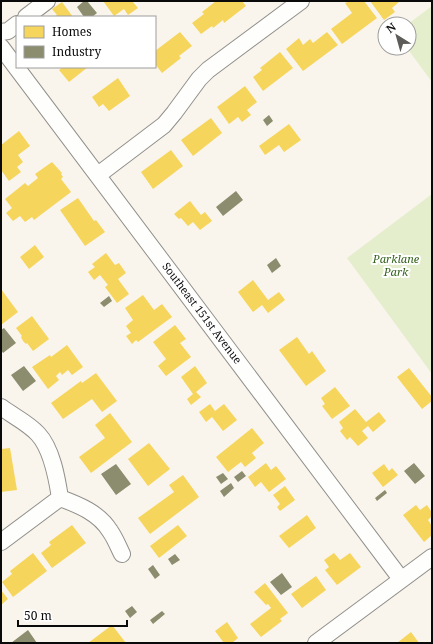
<svg xmlns="http://www.w3.org/2000/svg" width="433" height="644" font-family="'Noto Serif',serif">
  <style>
    .green { fill: #e5eecc }
    .homes { fill: #f6d55c }
    .industry { fill: #8c8c6e }
    .lines { fill: none; stroke-linecap: round; stroke-linejoin: round }
    .street-casing { stroke: #92908c; stroke-width: 18 }
    .street { stroke: #fefefc; stroke-width: 16 }
    .labels { text-anchor: middle; stroke-width: 4; stroke-linejoin: round; paint-order: stroke }
    .park-label { font-size: 11px; font-style: italic; fill: #33611b; stroke: #fff }
    .street-label { font-size: 11px; fill: #0a0a0a; stroke: #fff }
  </style>
  <rect width="100%" height="100%" fill="#f9f5ed"/>
  <path class="green" d="M 432,6 L 432,82 L 407,48 L 409,48 L 408,24 Z
    M 432,194 L 432,374 L 347,258 Z"/>
  <path class="homes" d="M 103,1 L 132,1 L 138,8 L 128,15 L 124,9 L 114,16 Z
    M 216,1 L 242,1 L 246,6 L 224,23 L 223,20 L 213,28 L 212,26 L 201,34 L 192,23 L 204,14 L 202,12 Z
    M 349,1 L 364,1 L 377,18 L 342,44 L 331,29 L 352,13 L 345,3 Z
    M 370,1 L 400,1 L 392,8 L 395,12 L 384,20 Z
    M 62,2 L 73,17 L 54,17 L 57,15 L 52,9 Z
    M 180,32 L 192,46 L 179,56 L 181,58 L 162,73 L 155,64 L 155,51 Z
    M 327,32 L 338,45 L 303,71 L 286,49 L 299,38 L 303,45 L 310,39 L 313,43 Z
    M 280,52 L 293,68 L 263,91 L 253,77 L 262,70 L 260,68 Z
    M 63,67 L 88,67 L 69,82 L 59,70 Z
    M 118,78 L 130,96 L 109,111 L 103,104 L 99,107 L 92,97 Z
    M 245,86 L 257,102 L 247,110 L 251,115 L 242,122 L 238,117 L 229,124 L 217,107 Z
    M 211,118 L 222,133 L 193,156 L 181,140 Z
    M 289,124 L 301,140 L 284,152 L 279,145 L 265,155 L 259,146 Z
    M 19,131 L 30,146 L 18,155 L 23,162 L 17,167 L 21,172 L 9,181 L 1,170 L 1,145 Z
    M 171,150 L 183,166 L 153,189 L 141,172 Z
    M 52,162 L 62,173 L 61,174 L 63,177 L 61,179 L 71,192 L 34,220 L 32,217 L 25,222 L 20,216 L 13,221 L 6,213 L 12,208 L 5,199 L 25,183 L 28,186 L 38,178 L 35,174 Z
    M 78,198 L 94,221 L 96,220 L 105,232 L 85,246 L 60,210 Z
    M 190,201 L 201,215 L 205,212 L 212,221 L 200,230 L 193,222 L 188,226 L 181,218 L 179,219 L 174,214 Z
    M 35,245 L 44,257 L 29,269 L 20,257 Z
    M 106,253 L 115,265 L 119,263 L 126,273 L 118,279 L 129,294 L 117,303 L 105,287 L 108,285 L 100,275 L 94,280 L 88,272 L 95,267 L 92,264 Z
    M 253,280 L 268,300 L 279,292 L 285,300 L 268,313 L 262,305 L 253,312 L 238,292 Z
    M 1,289 L 18,312 L 1,325 Z
    M 143,295 L 154,310 L 162,304 L 172,317 L 138,342 L 136,340 L 132,344 L 126,336 L 131,333 L 126,326 L 133,320 L 125,308 Z
    M 32,316 L 49,339 L 33,351 L 27,343 L 26,344 L 23,341 L 21,337 L 22,336 L 16,328 Z
    M 175,325 L 186,339 L 180,343 L 191,357 L 166,376 L 158,366 L 166,359 L 153,342 Z
    M 297,337 L 309,354 L 312,351 L 326,371 L 306,386 L 279,350 Z
    M 67,345 L 83,367 L 72,375 L 68,370 L 62,375 L 60,372 L 56,376 L 59,380 L 48,389 L 32,367 L 50,355 L 51,357 Z
    M 195,366 L 207,383 L 196,392 L 201,397 L 191,405 L 187,399 L 193,394 L 181,377 Z
    M 409,368 L 432,397 L 432,401 L 422,409 L 397,377 Z
    M 96,373 L 117,401 L 102,412 L 92,399 L 63,419 L 51,403 L 81,381 L 82,383 Z
    M 335,387 L 350,406 L 332,419 L 322,406 L 325,404 L 321,398 Z
    M 210,404 L 215,411 L 224,404 L 237,420 L 223,431 L 212,417 L 206,422 L 199,412 Z
    M 355,409 L 366,422 L 379,412 L 386,421 L 373,432 L 368,426 L 362,431 L 368,438 L 358,446 L 350,437 L 347,440 L 340,431 L 343,428 L 339,422 Z
    M 110,413 L 132,442 L 91,473 L 79,457 L 105,438 L 95,425 Z
    M 252,428 L 264,443 L 252,453 L 256,458 L 245,467 L 241,462 L 228,472 L 216,457 Z
    M 149,443 L 170,469 L 148,486 L 128,459 Z
    M 10,448 L 17,490 L 1,492 L 1,449 Z
    M 266,463 L 271,470 L 276,466 L 286,479 L 269,492 L 261,482 L 255,487 L 248,477 Z
    M 384,464 L 389,471 L 392,468 L 398,475 L 383,487 L 372,473 Z
    M 183,475 L 199,497 L 150,534 L 138,518 L 174,492 L 169,485 Z
    M 285,486 L 295,500 L 280,511 L 277,507 L 280,504 L 273,495 Z
    M 416,505 L 420,510 L 427,505 L 431,511 L 432,510 L 432,516 L 428,520 L 432,526 L 432,535 L 424,542 L 403,515 Z
    M 307,515 L 316,528 L 289,548 L 279,536 Z
    M 72,525 L 86,543 L 52,568 L 41,553 L 51,545 L 49,542 Z
    M 178,525 L 187,536 L 159,558 L 150,546 Z
    M 33,553 L 47,571 L 13,597 L 2,582 L 12,574 L 10,571 Z
    M 334,553 L 340,560 L 350,553 L 361,567 L 337,585 L 325,570 L 329,567 L 324,560 Z
    M 316,576 L 326,590 L 302,608 L 291,594 Z
    M 265,583 L 288,613 L 280,619 L 282,621 L 261,637 L 250,624 L 271,608 L 268,604 L 266,605 L 254,592 Z
    M 1,590 L 8,599 L 1,605 Z
    M 227,622 L 238,638 L 232,643 L 224,643 L 215,631 Z
    M 112,625 L 126,643 L 88,643 Z
    M 411,632 L 419,643 L 397,643 Z"/>
  <path class="industry" d="M 84,1 L 87,1 L 97,13 L 92,17 L 84,17 L 77,7 Z
    M 269,115 L 273,121 L 267,126 L 263,120 Z
    M 236,191 L 243,200 L 223,216 L 216,207 Z
    M 276,258 L 281,266 L 272,273 L 267,265 Z
    M 109,296 L 112,301 L 104,307 L 100,303 Z
    M 4,328 L 16,343 L 3,353 L 1,350 L 1,330 Z
    M 24,366 L 36,381 L 23,391 L 11,375 Z
    M 414,463 L 425,476 L 415,484 L 404,471 Z
    M 116,464 L 131,484 L 116,495 L 101,474 Z
    M 242,471 L 246,476 L 238,482 L 234,477 Z
    M 223,473 L 228,479 L 221,484 L 216,477 Z
    M 231,483 L 234,488 L 224,497 L 220,491 Z
    M 385,490 L 387,493 L 377,501 L 375,498 Z
    M 175,554 L 180,560 L 172,565 L 168,559 Z
    M 153,565 L 160,575 L 155,579 L 148,569 Z
    M 282,573 L 292,587 L 281,595 L 270,582 Z
    M 132,606 L 137,612 L 130,618 L 125,611 Z
    M 162,611 L 165,614 L 153,624 L 150,620 Z
    M 28,630 L 37,643 L 11,643 Z"/>
  <g class="lines">
    <g class="street-casing">
      <path id="street" d="M 26,17 L 47,1
        M 1,32 L 8,31 L 17,24
        M 1,47 L 401,579
        M 98,175 L 164,125 L 174,113 L 199,79 L 208,70 L 301,1
        M 1,407 C 13,416 28,423 38,434 C 52,449 57,478 60,498
        M 60,498 C 79,505 99,513 110,531 C 115,538 118,546 122,554
        M 1,542 L 60,498
        M 316,643 L 432,557"/>
    </g>
    <use href="#street" class="street"/>
  </g>
  <g class="labels">
    <g class="park-label">
      <text x="396" y="263">Parklane<tspan x="396" dy="13">Park</tspan></text>
    </g>
    <g class="street-label">
      <text transform="translate(202 313) rotate(53)" y="4">Southeast 151st Avenue</text>
    </g>
  </g>
  <rect width="433" height="644" fill="none" stroke="#0a0a0a" stroke-width="4"/>
  <rect x="16" y="16" width="140" height="52" fill="#ffffff" stroke="#9d9d9d"/>
  <rect x="24" y="26" width="20" height="12" fill="#f6d55c" stroke="#9d9d9d"/>
  <text x="52" y="36" font-size="12" fill="#0a0a0a">Homes</text>
  <rect x="24" y="46" width="20" height="12" fill="#8c8c6e" stroke="#9d9d9d"/>
  <text x="52" y="56" font-size="12" fill="#0a0a0a">Industry</text>
  <g transform="translate(397 36) rotate(323)"><circle r="19" fill="#ffffff" stroke="#9d9d9d"/>
  <path d="M0-3L7 15L0 10L-7 15Z" fill="#5e5c59"/>
  <text y="-6" font-size="11" font-weight="bold" text-anchor="middle" fill="#0a0a0a">N</text>
  </g>
  <path d="M18 620v6h109v-6" fill="none" stroke="#0a0a0a" stroke-width="2"/>
  <text x="24" y="620" font-size="12" fill="#0a0a0a" stroke="#ffffff" stroke-width="3" paint-order="stroke">50 m</text>
</svg>
